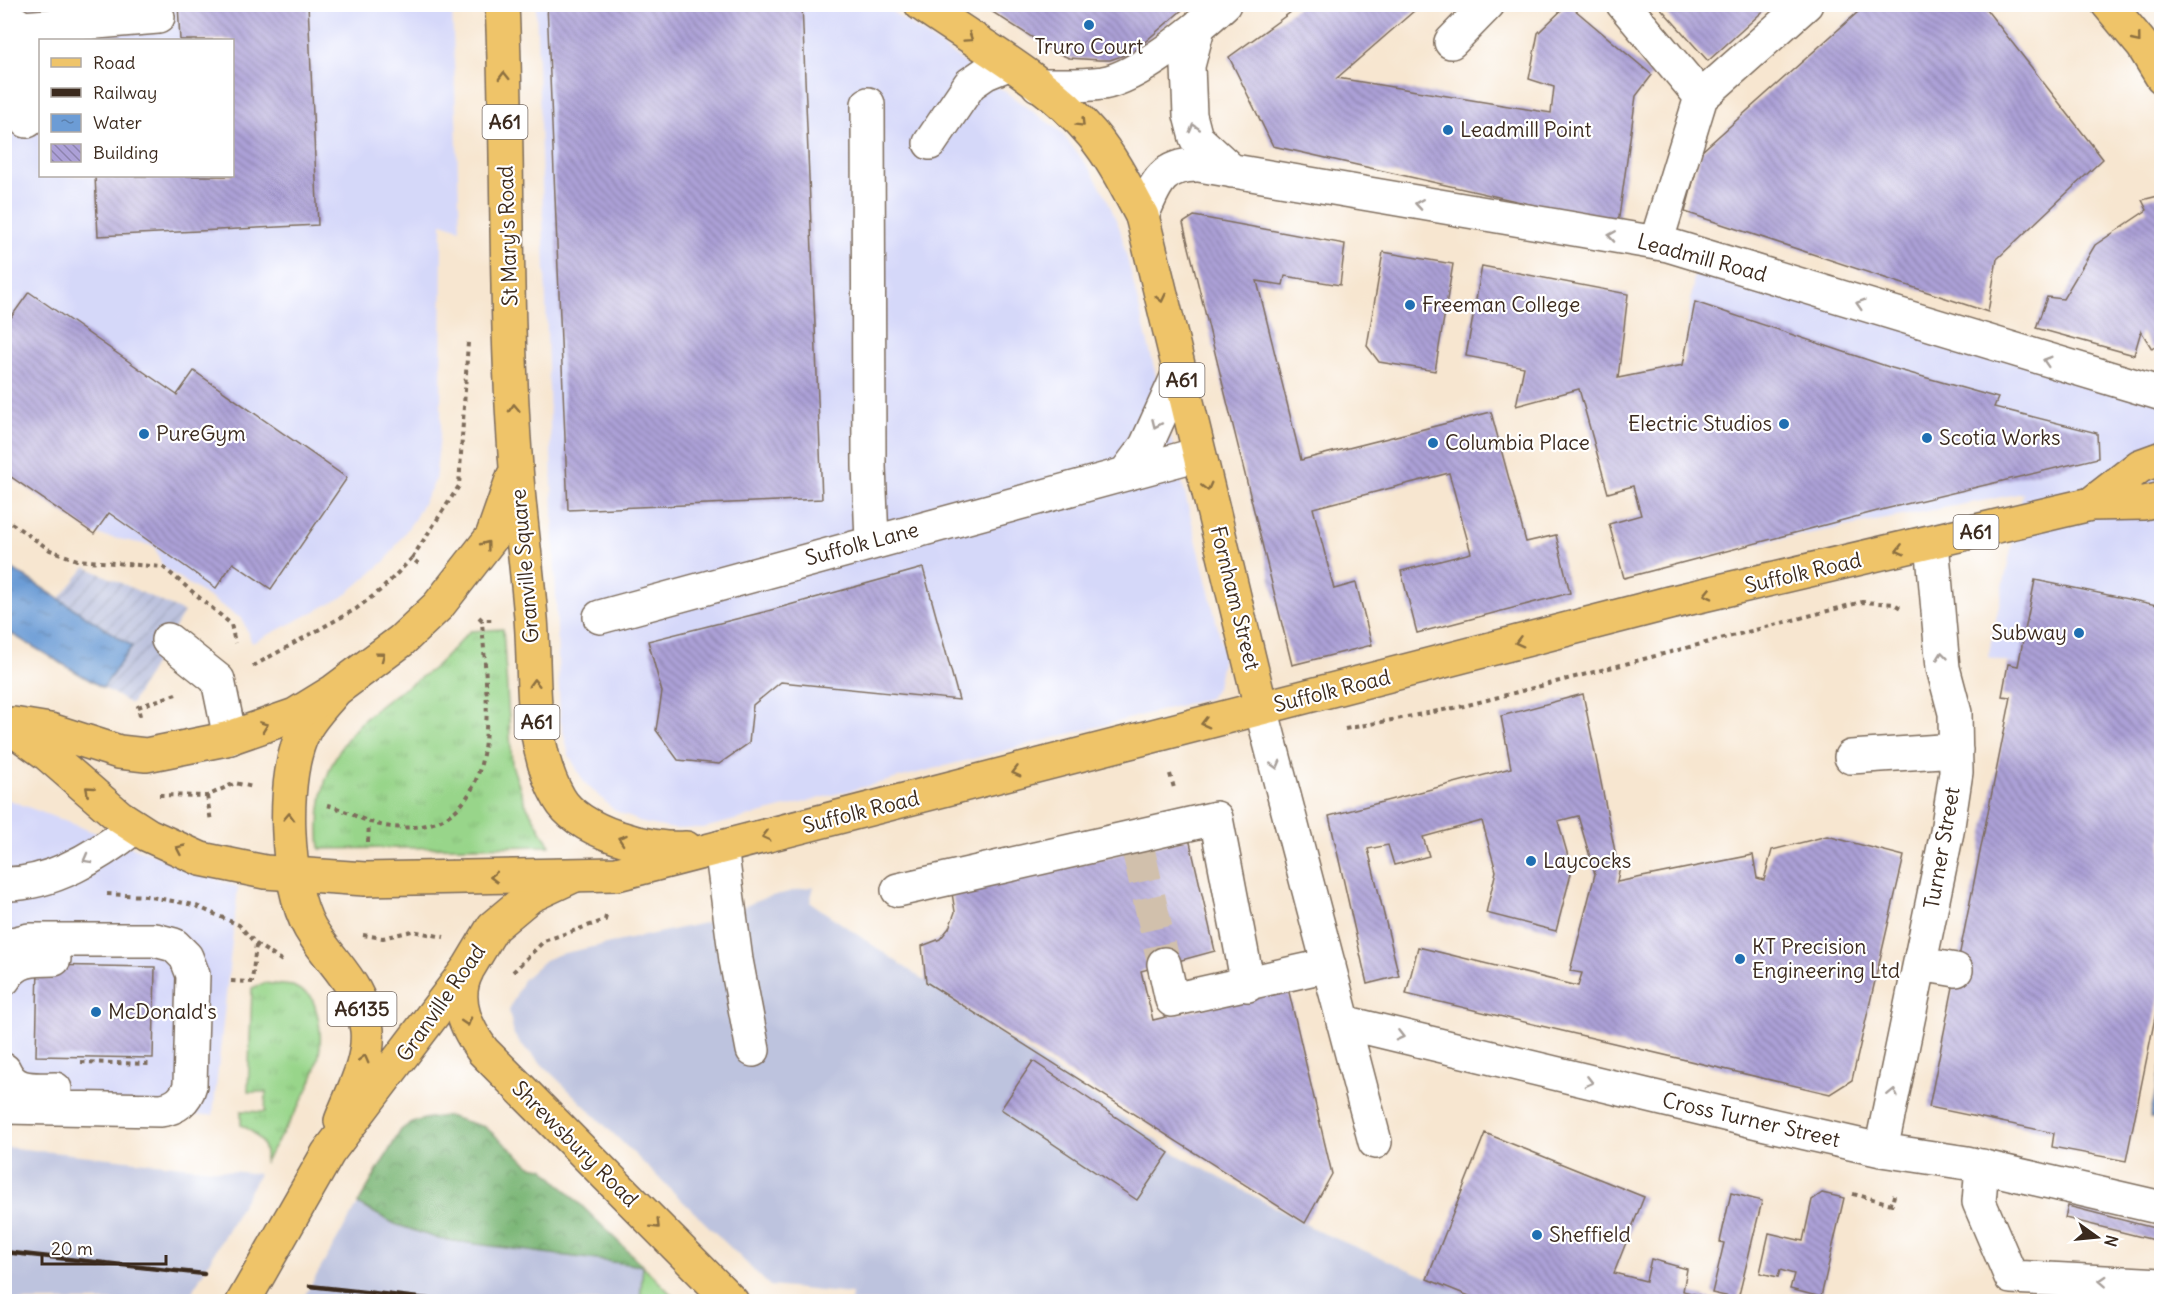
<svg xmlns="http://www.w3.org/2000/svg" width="2166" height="1306" font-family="Delius,sans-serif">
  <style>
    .built { fill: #d5d8f9; fill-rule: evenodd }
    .industrial { fill: url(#industrial-furrows) }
    .railway { fill: #bdc3de }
    .grass { fill: url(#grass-tufts); stroke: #6a8054; stroke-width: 1.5 }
    .forest { fill: url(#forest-crowns); stroke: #5a704a; stroke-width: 1.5 }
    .water { fill: url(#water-ripples); stroke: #54637a; stroke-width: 1.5 }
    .building { fill: url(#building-back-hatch) }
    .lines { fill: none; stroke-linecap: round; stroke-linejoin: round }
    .minor-tunnel { stroke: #d1c0ac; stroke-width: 33; stroke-dasharray: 33 16; stroke-linecap: butt }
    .minor-casing { stroke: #7d6c5c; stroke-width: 36 }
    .major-casing { stroke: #7d6c5c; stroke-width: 36 }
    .highway-casing { stroke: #7d6c5c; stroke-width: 36 }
    .path { stroke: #7d6c5c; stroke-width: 4; stroke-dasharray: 4.5 4.5; stroke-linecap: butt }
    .minor { stroke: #fff; stroke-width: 33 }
    .major { stroke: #efc469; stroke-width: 33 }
    .highway { stroke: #efc469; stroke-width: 33 }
    .rail { stroke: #3b2a1e; stroke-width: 4.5 }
    .oneway { stroke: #8c6f40 }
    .oneway2 { stroke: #a79f9a }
    .poi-dot { fill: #1f6fb2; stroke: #fff; stroke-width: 2 }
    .labels { text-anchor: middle; stroke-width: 4.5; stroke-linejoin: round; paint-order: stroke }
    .shield { fill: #fff; stroke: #766a62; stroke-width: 1.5 }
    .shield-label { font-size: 20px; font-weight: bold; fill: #3b2a1e }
    .poi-label { font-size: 21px; fill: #3b2a1e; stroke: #fff; text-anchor: start }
    .street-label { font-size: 21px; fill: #3b2a1e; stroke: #fff }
  </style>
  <defs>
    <pattern id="industrial-furrows" width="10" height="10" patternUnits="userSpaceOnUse" patternTransform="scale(1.5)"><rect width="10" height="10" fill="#bdc3de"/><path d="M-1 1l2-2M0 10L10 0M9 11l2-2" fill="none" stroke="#a3a8be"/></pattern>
    <pattern id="grass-tufts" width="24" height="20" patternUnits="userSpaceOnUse" patternTransform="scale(1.5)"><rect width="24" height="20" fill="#98d58a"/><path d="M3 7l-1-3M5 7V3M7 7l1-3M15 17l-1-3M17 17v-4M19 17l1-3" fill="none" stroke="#84b777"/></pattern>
    <pattern id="forest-crowns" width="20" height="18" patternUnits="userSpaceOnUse" patternTransform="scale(1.5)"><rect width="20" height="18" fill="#7ab676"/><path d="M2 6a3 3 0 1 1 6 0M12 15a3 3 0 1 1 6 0" fill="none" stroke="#659460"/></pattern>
    <pattern id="water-ripples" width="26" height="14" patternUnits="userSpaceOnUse" patternTransform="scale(1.5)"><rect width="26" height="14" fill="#6c9cd5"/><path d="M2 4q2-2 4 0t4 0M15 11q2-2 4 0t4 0" fill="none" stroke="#5a7fac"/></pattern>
    <pattern id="building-back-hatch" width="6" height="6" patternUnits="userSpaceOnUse" patternTransform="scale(1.5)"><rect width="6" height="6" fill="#aca0d7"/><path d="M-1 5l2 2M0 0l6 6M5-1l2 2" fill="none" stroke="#8d83ae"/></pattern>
  </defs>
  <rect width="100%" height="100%" fill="#fff"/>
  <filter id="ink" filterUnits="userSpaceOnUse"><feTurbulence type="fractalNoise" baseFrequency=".0167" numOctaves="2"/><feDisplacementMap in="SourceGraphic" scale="12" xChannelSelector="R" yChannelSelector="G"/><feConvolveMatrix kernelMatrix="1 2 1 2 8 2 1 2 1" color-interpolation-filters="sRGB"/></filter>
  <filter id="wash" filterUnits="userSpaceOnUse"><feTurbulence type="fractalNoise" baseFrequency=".008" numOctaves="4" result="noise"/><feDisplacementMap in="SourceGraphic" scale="24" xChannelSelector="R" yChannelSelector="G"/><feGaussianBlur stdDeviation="1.35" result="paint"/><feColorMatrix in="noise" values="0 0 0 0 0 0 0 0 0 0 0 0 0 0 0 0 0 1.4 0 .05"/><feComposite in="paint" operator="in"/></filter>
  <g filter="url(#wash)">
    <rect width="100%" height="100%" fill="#f7e6d0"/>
    <path class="built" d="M 5,5 L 452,5 L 460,229 L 442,223 L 441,426 L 435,481 L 415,518 L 386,560 L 343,597 L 252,643 L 242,619 L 163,567 L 154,546 L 94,534 L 5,472 ZM 40,40 L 232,40 L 232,176 L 40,176 Z
      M 536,5 L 883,5 L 1059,130 L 1090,169 L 1105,194 L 1120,229 L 1224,653 L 1217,686 L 1209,698 L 704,828 L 674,829 L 643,823 L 614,810 L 584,782 L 569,755 L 560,719 Z
      M 1695,268 L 2161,402 L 2161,694 L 2018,666 L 1988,657 L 2023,493 L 1733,548 L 1683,365 Z
      M 4,798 L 238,887 L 213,1115 L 5,1119 Z"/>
    <path class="industrial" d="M 86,567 L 184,612 L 131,704 L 5,630 L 5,596 L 59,599 Z"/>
    <path class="railway" d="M 814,886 L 810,902 L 1178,1155 L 1320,1232 L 1484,1301 L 851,1302 L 852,1294 L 770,1286 L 522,1045 L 514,1035 L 509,1010 L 523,980 L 545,960 L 560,954 L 709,922 L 764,898 Z
      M 447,1116 L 485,1127 L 531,1166 L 543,1168 L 548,1172 L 643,1266 L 640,1301 L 301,1302 L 401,1130 L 409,1124 L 426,1118 Z
      M 5,1147 L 259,1174 L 187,1301 L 5,1301 Z"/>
    <path class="grass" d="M 503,629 L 512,765 L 525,803 L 550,846 L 320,849 C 314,787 333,742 382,704 C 397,692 415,682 431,670 C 445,659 457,644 470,631 Z
      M 264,983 L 293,986 L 311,996 C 340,1061 296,1108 264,1163 C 269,1146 256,1132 241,1125 L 241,1111 L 265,1112 L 266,1092 L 248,1092 L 252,988 Z
      M 643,1266 L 678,1301 L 640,1301 Z"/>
    <path class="forest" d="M 447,1116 L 485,1127 L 531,1166 L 543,1168 L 643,1266 L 439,1239 L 395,1224 L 358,1204 L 401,1130 C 414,1119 429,1118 447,1116 Z"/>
    <path class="water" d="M 5,564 L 132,646 L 103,688 L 5,630 Z
      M 2161,1066 L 2161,1120 L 2150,1118 Z"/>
    <g id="blocks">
      <path class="building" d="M 178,4 L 308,4 L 318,225 L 98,236 L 95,176 L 232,176 L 232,40 L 180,40 Z
        M 547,4 L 802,4 L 822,499 L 568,510 Z
        M 980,4 L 1189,4 L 1133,52 L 1110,60 L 1099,60 L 1069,58 L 1055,52 Z
        M 1302,4 L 1422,4 L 1337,78 L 1551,113 L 1554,87 L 1529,79 L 1538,33 L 1568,4 L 1652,75 L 1636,96 L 1618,224 L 1273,146 L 1229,57 Z
        M 1657,4 L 1771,4 L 1708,61 Z
        M 1867,4 L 1982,4 L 2103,159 L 1997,259 L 1988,312 L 1685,212 L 1701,152 Z
        M 2162,195 L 2162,341 L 2152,349 L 2141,331 L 2134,355 L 2036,328 L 2047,297 L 2063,299 L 2095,245 L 2147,210 L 2142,200 Z
        M 1194,216 L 1345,244 L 1340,285 L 1285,276 L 1283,285 L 1257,281 L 1301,460 L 1491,412 L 1526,542 L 1556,535 L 1570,593 L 1417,633 L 1401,571 L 1471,553 L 1449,473 L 1313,508 L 1334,589 L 1356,583 L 1372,645 L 1292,665 L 1183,223 Z
        M 1383,252 L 1453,264 L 1435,371 L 1379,362 L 1367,346 Z
        M 1482,266 L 1628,294 L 1618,378 L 1683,365 L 1695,302 L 1892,368 L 1998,398 L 1994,407 L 2097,433 L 2098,458 L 1885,509 L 1624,578 L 1609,524 L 1641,515 L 1633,486 L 1608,493 L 1579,389 L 1516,406 L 1524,367 L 1466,356 Z
        M 29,292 L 177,395 L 194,371 L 347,478 L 271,589 L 233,563 L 216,588 L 109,513 L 94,534 L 4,472 L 4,327 Z
        M 923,568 L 959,700 L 781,682 L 753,705 L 749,743 L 719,764 L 678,760 L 656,730 L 662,692 L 648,641 L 764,612 Z
        M 2035,580 L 2162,606 L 2162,983 L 2126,1161 L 2052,1147 L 2054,1133 L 1929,1107 L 2011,697 L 2002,696 L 2008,664 L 2018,666 Z
        M 1583,694 L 1619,871 L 1617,882 L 1753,855 L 1757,878 L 1764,880 L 1772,850 L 1827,836 L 1904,856 L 1852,1080 L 1830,1094 L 1406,994 L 1418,947 L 1578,986 L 1582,973 L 1570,971 L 1595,874 L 1578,816 L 1558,821 L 1572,870 L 1556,931 L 1486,913 L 1496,871 L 1482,821 L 1423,837 L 1429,856 L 1394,865 L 1388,845 L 1368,849 L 1399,976 L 1367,984 L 1329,816 L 1511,768 L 1501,716 Z
        M 1189,838 L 1215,951 L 1141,971 L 1153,1020 L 1288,988 L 1332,1174 L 1305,1223 L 926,982 L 922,946 L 940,939 L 949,928 L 955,912 L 952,893 Z
        M 38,965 L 155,967 L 153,1058 L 36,1056 Z
        M 1033,1061 L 1169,1153 L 1137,1200 L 1001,1109 Z
        M 1485,1133 L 1644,1197 L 1614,1273 L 1646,1281 L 1651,1259 L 1687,1269 L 1683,1291 L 1723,1302 L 1484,1302 L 1427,1279 Z
        M 1731,1193 L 1762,1201 L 1738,1299 L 1712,1293 L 1724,1243 L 1720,1242 Z
        M 1822,1193 L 1844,1198 L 1821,1297 L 1790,1289 L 1794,1274 L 1780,1270 L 1778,1277 L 1760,1273 L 1769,1233 L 1803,1241 L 1812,1200 Z
        M 2068,1206 L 2162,1230 L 2162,1242 L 2065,1218 Z"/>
    </g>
  </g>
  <g filter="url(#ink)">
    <use href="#blocks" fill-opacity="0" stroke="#7d6c5c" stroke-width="1.5"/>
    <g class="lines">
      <path class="minor-tunnel" d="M 1138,849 L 1164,964"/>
      <g class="minor-casing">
        <path id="minor" d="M 1623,4 L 1701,97
          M 4,16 L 23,28 L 158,17
          M 23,28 L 27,121
          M 1198,28 L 1188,66 L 1190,115 L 1196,138 L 1232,171
          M 1451,42 L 1488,4
          M 1038,85 C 1059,85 1082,86 1103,83 C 1138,77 1197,29 1224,4
          M 868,104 L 869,466 L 872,541
          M 930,143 L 970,84 L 986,73 L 1008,64
          M 1142,216 C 1155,185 1161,164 1199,165 L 1668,245 L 2162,394
          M 1656,243 L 1701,97 L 1806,4
          M 1125,474 L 1146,446 L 1180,371
          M 600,617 L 1199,454
          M 168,640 L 218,680 L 230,738
          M 1261,708 L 1375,1142
          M 1851,757 L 1956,750
          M 721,847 L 736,960 L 753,1050
          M 4,884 C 52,885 99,855 135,827
          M 898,890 L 1216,818 L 1248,985
          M 4,946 L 29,940 L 155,940 L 174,945 L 186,957 L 193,975 L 190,1085 C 186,1100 176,1108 161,1110 L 4,1107
          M 1164,964 L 1172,1000 L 1329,965
          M 1920,964 L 1956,970
          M 4,979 C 16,959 33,959 54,959
          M 1343,1022 L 1766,1124 L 1881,1150 L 1967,1163 L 2162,1208
          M 4,1070 C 14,1093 34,1089 55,1089
          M 1881,1150 L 1947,832 L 1956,772 L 1955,713 L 1943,668 L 1932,542
          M 1982,1166 L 1979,1202 L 2011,1277 L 2162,1285"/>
      </g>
      <g class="major-casing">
        <path id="major" d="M 333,693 C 324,704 312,716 305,729 C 280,773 285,885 310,928 C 332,965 362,984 367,1030 C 370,1062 352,1092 341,1121
          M 467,971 C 452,999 466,1028 483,1051 L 732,1302
          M 243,1302 L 328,1153 L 469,967 L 493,927 L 530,896 L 573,876"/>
      </g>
      <g class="highway-casing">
        <path id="highway" d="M 502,4 C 509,159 504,314 516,467 C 520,518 527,568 531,618 C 536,678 528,744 559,798 C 578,832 650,851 686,848
          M 921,4 C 978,44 1047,80 1092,134 C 1113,159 1127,188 1142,216 L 1261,708
          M 2108,4 L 2143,46 L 2162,77
          M 2091,504 L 2140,466 L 2162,458
          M 4,723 L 46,753 L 120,817 L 148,835 L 201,859 L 265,872 L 365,879 L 617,874 L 1669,603 L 2091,504 L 2144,503 L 2162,499
          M 13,724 L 50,730 L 119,752 L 146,755 L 226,739 L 295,715 L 334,691 L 401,641 L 438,606 L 492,537 L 513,477"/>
      </g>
      <path class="path" d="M 4,518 L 50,550 L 77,560 L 163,567 L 231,624 L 235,643
        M 412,558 L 459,486 L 468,342
        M 479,617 L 482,620 L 494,620
        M 253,666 L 356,609 L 382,589 L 412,558 L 421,566
        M 140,716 L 138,707 L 176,694
        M 1345,729 L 1464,706 L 1862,602 L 1894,604 L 1901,608
        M 1170,774 L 1174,788
        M 159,795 L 207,796 L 235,783 L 253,787
        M 207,796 L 211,822
        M 327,805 C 350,811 368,825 392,827 C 510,837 486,696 482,620
        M 368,842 L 369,823
        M 107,894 L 146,896 L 194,905 L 239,925 L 256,944 L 284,962
        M 363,935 L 383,938 L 412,931 L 444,937
        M 513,972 L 544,941 L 605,920 L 607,912
        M 231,981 L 252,982 L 256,944
        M 81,1062 L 152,1064
        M 1853,1194 L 1892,1204 L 1895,1191"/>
      <use href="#minor" class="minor"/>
      <use href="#major" class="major"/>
      <use href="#highway" class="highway"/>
      <path class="rail" d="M 4,1252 L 204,1274
        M 310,1286 L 455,1302"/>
    </g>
    <defs><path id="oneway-chevron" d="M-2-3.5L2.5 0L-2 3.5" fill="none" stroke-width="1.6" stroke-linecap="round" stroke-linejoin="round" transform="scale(1.5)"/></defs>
    <g class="oneway">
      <use href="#oneway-chevron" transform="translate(969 38) rotate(34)"/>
      <use href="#oneway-chevron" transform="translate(2137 39) rotate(51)"/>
      <use href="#oneway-chevron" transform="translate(504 76) rotate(-91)"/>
      <use href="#oneway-chevron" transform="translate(1081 123) rotate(45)"/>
      <use href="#oneway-chevron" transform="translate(1161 298) rotate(77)"/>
      <use href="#oneway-chevron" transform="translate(514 408) rotate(-92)"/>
      <use href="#oneway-chevron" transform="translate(1207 487) rotate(76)"/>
      <use href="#oneway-chevron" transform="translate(486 545) rotate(-53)"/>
      <use href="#oneway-chevron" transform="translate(1900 550) rotate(166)"/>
      <use href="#oneway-chevron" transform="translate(1708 594) rotate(167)"/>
      <use href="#oneway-chevron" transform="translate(1519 642) rotate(165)"/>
      <use href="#oneway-chevron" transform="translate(381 656) rotate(-37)"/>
      <use href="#oneway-chevron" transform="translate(534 683) rotate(-92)"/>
      <use href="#oneway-chevron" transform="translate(1205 723) rotate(165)"/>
      <use href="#oneway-chevron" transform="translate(264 726) rotate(-20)"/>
      <use href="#oneway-chevron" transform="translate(1016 772) rotate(165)"/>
      <use href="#oneway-chevron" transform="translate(89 790) rotate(-139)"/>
      <use href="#oneway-chevron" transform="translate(289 817) rotate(-88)"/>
      <use href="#oneway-chevron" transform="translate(766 836) rotate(166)"/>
      <use href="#oneway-chevron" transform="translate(622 839) rotate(-161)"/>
      <use href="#oneway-chevron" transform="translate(180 849) rotate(-155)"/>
      <use href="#oneway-chevron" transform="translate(494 877) rotate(179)"/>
      <use href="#oneway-chevron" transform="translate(467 1022) rotate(73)"/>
      <use href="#oneway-chevron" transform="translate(364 1059) rotate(-75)"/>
      <use href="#oneway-chevron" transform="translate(656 1225) rotate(45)"/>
    </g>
    <g class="oneway2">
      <use href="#oneway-chevron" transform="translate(1194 128) rotate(-105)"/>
      <use href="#oneway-chevron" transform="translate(1419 204) rotate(-171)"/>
      <use href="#oneway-chevron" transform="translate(1612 236) rotate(-171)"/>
      <use href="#oneway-chevron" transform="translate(1860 304) rotate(-163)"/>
      <use href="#oneway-chevron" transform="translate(2047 361) rotate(-163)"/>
      <use href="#oneway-chevron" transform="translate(1156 424) rotate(114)"/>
      <use href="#oneway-chevron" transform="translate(1942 656) rotate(-96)"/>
      <use href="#oneway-chevron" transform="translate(1276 765) rotate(75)"/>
      <use href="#oneway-chevron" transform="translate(87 859) rotate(151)"/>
      <use href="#oneway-chevron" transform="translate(1400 1036) rotate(14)"/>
      <use href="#oneway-chevron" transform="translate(1589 1082) rotate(14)"/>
      <use href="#oneway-chevron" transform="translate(1893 1093) rotate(-78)"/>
      <use href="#oneway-chevron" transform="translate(2103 1281) rotate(-177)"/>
    </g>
  </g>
  <g class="poi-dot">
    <circle cx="1089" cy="25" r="6"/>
    <circle cx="1448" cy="130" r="6"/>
    <circle cx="1410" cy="305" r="6"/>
    <circle cx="1784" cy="424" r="6"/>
    <circle cx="144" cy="434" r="6"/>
    <circle cx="1927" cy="438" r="6"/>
    <circle cx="1433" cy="443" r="6"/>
    <circle cx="2079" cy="633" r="6"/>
    <circle cx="1531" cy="861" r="6"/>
    <circle cx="1740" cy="959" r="6"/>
    <circle cx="96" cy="1012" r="6"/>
    <circle cx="1537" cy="1235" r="6"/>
  </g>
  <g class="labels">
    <g class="shield">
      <rect x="482.5" y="105" width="45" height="34" rx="4.5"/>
      <rect x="1159.5" y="363" width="45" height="34" rx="4.5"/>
      <rect x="1953.5" y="515" width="45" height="34" rx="4.5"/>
      <rect x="514.5" y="705" width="45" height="34" rx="4.5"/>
      <rect x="327.5" y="992" width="69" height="34" rx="4.5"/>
    </g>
    <g class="shield-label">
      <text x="505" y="129">A61</text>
      <text x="1182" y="387">A61</text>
      <text x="1976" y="539">A61</text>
      <text x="537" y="729">A61</text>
      <text x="362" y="1016">A6135</text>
    </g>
    <g class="poi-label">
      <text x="1089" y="54" text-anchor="middle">Truro Court</text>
      <text x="1460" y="137">Leadmill Point</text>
      <text x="1422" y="312">Freeman College</text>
      <text x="1772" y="431" text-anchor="end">Electric Studios</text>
      <text x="156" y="441">PureGym</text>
      <text x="1939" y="445">Scotia Works</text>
      <text x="1445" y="450">Columbia Place</text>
      <text x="2067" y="640" text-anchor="end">Subway</text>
      <text x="1543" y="868">Laycocks</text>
      <text x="1752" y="954">KT Precision<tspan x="1752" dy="24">Engineering Ltd</tspan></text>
      <text x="108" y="1019">McDonald's</text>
      <text x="1549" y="1242">Sheffield</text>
    </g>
    <g class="street-label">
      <text transform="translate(508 236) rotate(-92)" y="7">St Mary's Road</text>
      <text transform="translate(1702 258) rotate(15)" y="7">Leadmill Road</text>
      <text transform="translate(862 544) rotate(-15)" y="7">Suffolk Lane</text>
      <text transform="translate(525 566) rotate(-95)" y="7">Granville Square</text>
      <text transform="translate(1803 573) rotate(-13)" y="7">Suffolk Road</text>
      <text transform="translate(1235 598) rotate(76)" y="7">Fornham Street</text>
      <text transform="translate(1332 691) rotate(-14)" y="7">Suffolk Road</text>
      <text transform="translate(861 812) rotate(-14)" y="7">Suffolk Road</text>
      <text transform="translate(1942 848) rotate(-80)" y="7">Turner Street</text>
      <text transform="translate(441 1003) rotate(-55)" y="7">Granville Road</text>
      <text transform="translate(1751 1120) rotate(13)" y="7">Cross Turner Street</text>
      <text transform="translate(575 1144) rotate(45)" y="7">Shrewsbury Road</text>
    </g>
  </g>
  <rect width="2166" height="1306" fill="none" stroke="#fff" stroke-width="24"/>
  <rect x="39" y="39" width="195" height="138" fill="#ffffff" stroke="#b1aaa5" stroke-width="1.5"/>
  <rect x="51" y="58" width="30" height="9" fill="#efc469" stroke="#b1aaa5" stroke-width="1.5"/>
  <text x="93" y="69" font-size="18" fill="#3b2a1e">Road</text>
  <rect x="51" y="88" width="30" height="9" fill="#3b2a1e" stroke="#b1aaa5" stroke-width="1.5"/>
  <text x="93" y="99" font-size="18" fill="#3b2a1e">Railway</text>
  <rect x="51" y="114" width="30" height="18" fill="url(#water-ripples)" stroke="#b1aaa5" stroke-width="1.5"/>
  <text x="93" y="129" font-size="18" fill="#3b2a1e">Water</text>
  <rect x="51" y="144" width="30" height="18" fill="url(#building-back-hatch)" stroke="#b1aaa5" stroke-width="1.5"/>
  <text x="93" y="159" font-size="18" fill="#3b2a1e">Building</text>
  <g transform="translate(2097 1237) rotate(105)" stroke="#ffffff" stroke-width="4.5" paint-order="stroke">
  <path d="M0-4.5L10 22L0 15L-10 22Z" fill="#3b2a1e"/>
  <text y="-9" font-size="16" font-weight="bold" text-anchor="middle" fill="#3b2a1e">N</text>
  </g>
  <path d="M42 1255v9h124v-9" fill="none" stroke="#3b2a1e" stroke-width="3"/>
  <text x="51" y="1255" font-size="18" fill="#3b2a1e" stroke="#ffffff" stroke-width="4.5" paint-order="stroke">20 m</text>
</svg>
